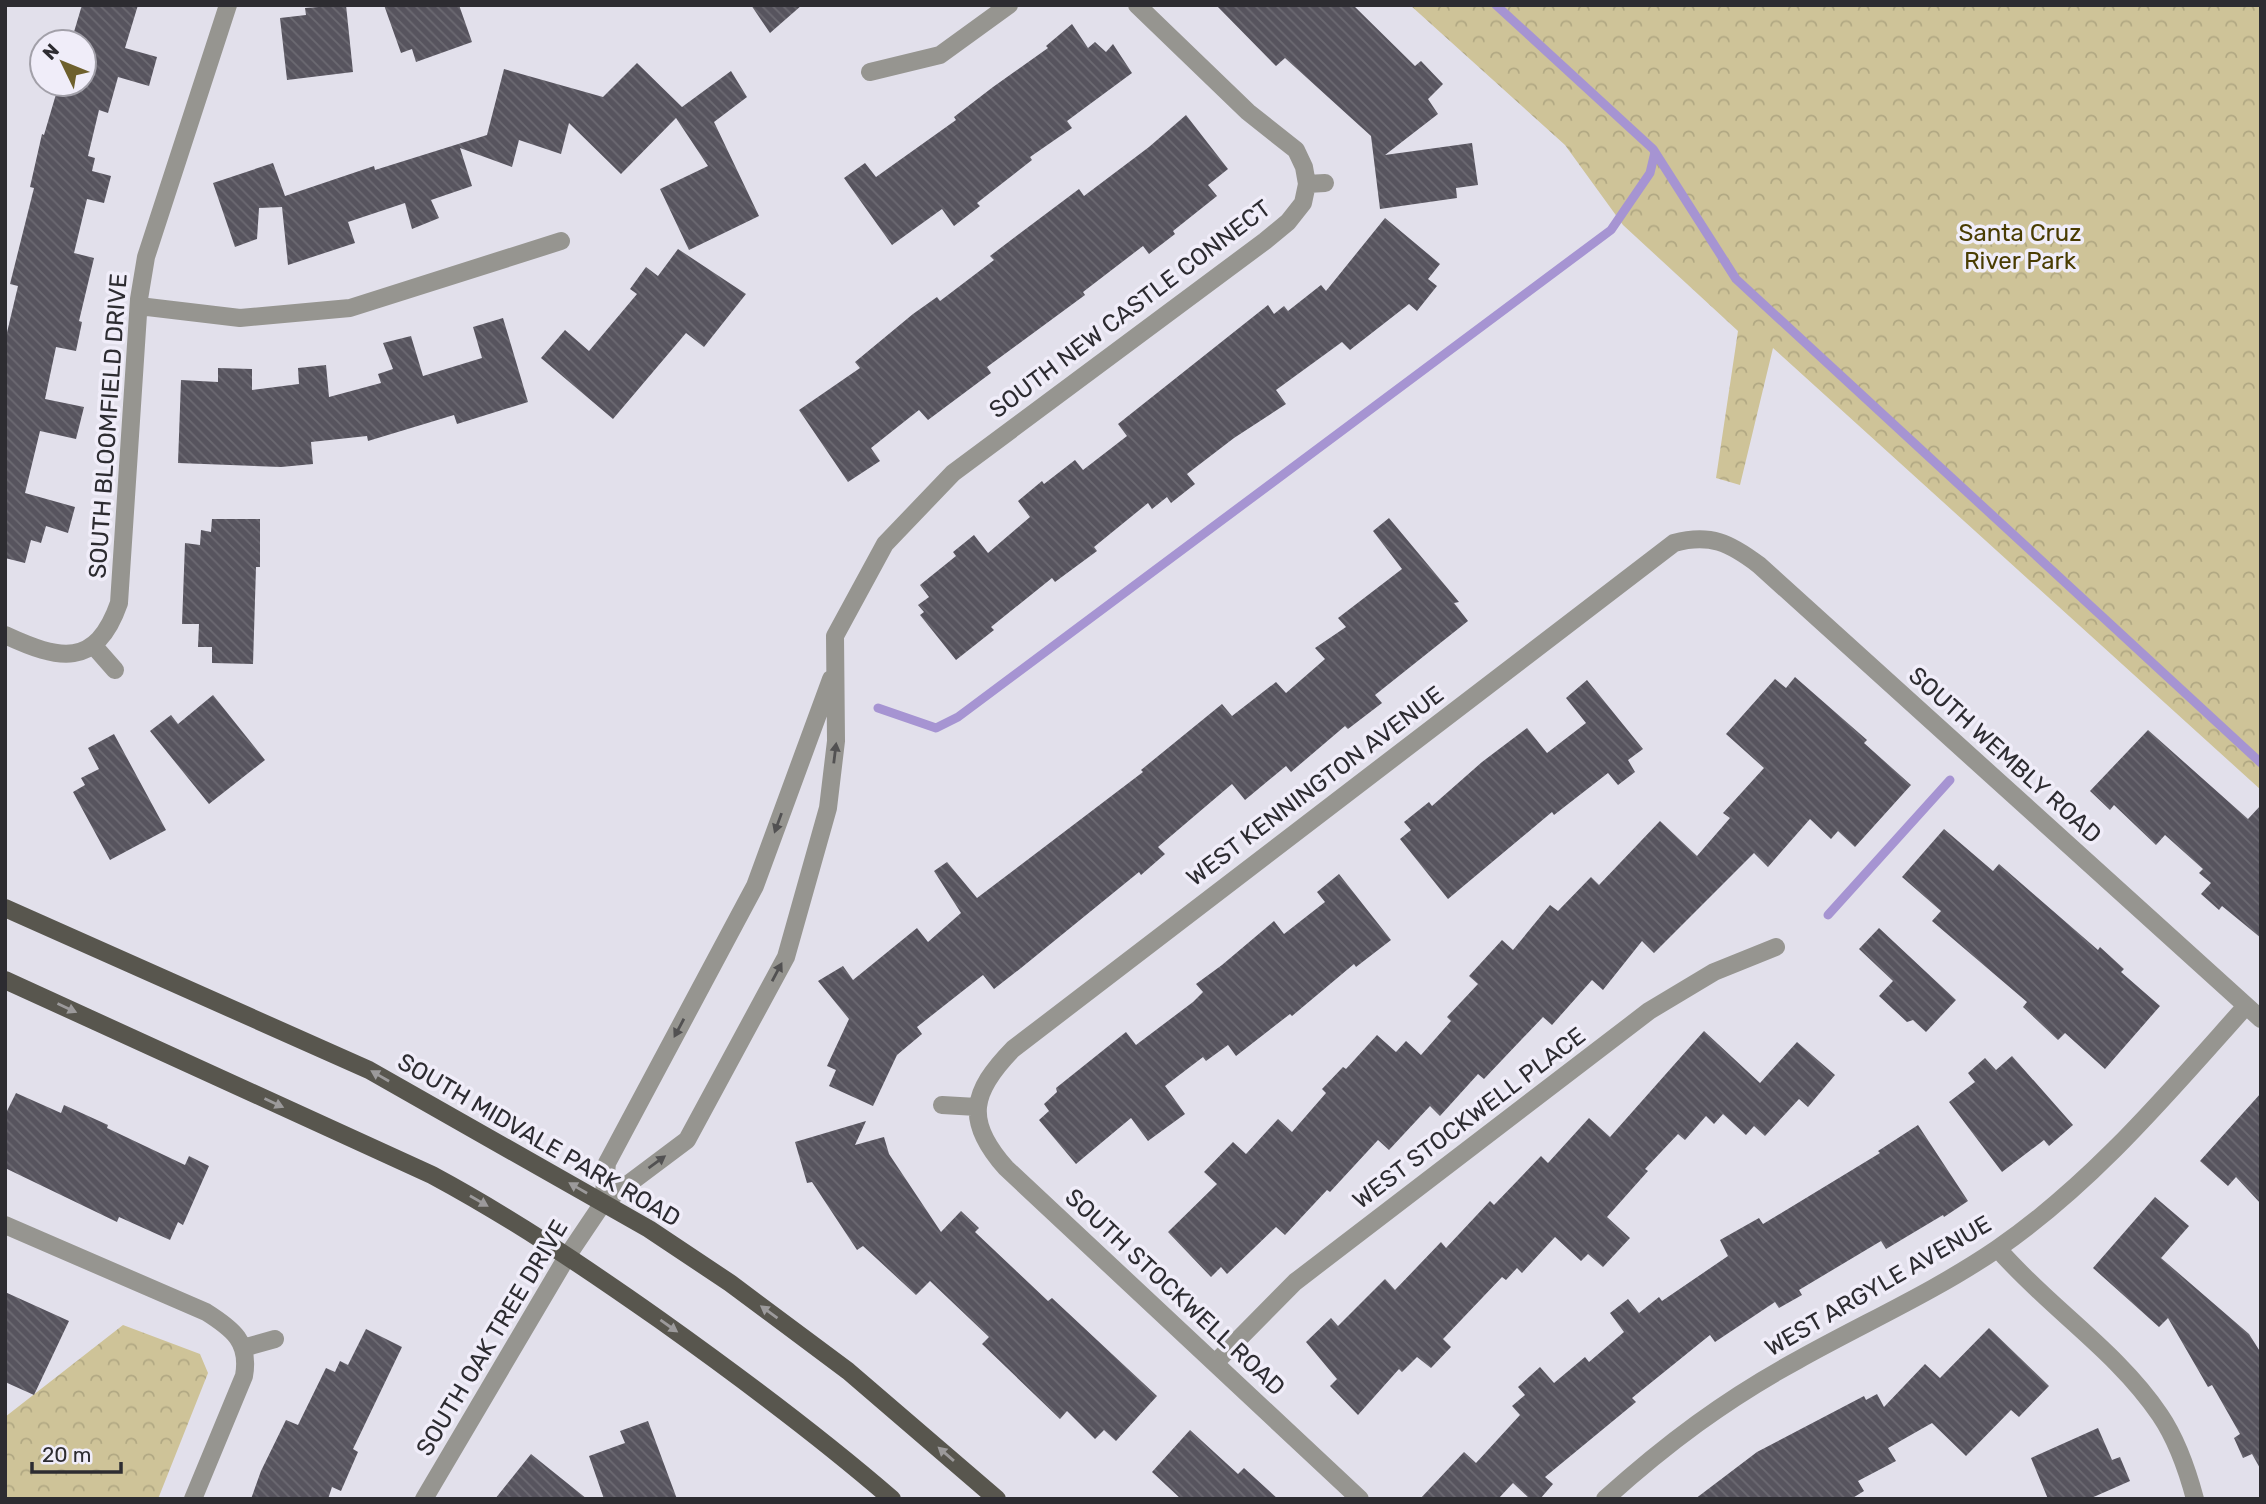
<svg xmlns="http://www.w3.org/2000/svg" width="2266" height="1504" font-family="Rubik,sans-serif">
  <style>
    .park { fill: url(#park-crowns) }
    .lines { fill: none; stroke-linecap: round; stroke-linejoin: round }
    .stream { stroke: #a694d2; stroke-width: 9 }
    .building { fill: url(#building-back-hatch) }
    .minor { stroke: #969590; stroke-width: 18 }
    .major { stroke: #58564e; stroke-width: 18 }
    .oneway { fill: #525152 }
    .oneway2 { fill: #9c9a9b }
    .labels { text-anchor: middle; stroke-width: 7; stroke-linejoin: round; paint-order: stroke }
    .park-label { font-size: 24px; fill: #493c02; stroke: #f0edf9 }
    .street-label { font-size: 24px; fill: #2d2c31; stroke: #f0edf9 }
  </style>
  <defs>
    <pattern id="park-crowns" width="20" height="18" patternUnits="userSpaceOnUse" patternTransform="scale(1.75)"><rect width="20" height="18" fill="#cec398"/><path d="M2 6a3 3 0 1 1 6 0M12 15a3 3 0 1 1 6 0" fill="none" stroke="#b1a883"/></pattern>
    <pattern id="building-back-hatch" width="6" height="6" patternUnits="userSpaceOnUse" patternTransform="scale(1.75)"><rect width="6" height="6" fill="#57545e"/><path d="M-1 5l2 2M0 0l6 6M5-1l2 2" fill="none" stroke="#6c6a72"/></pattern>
  </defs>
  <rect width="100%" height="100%" fill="#e2e0eb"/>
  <path class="park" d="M 1410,5 L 2261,5 L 2261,790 L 1773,348 L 1740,485 L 1716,478 L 1738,331 L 1623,225 L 1565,145 Z
    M 123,1325 L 200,1354 L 208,1373 L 158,1499 L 5,1499 L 5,1417 Z"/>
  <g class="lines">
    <path class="stream" d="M 1496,5 L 1653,149 L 1736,279 L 2261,763
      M 878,708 L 936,728 L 958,717 L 1611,230 L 1650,173 L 1655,152
      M 1828,915 L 1950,780"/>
  </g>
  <path class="building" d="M 82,5 L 138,5 L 125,48 L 157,57 L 149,86 L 118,77 L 108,113 L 99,110 L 88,156 L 95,158 L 92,171 L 111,176 L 104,203 L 87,199 L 74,253 L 94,258 L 79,321 L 82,322 L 76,351 L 56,347 L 45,399 L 84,407 L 76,439 L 40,431 L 25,493 L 75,507 L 68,533 L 46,526 L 41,543 L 31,540 L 25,563 L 5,558 L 5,341 L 18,286 L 10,284 L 34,188 L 30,187 L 42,134 L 44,135 L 59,84 L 84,84 L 84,42 L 71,42 Z
    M 346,5 L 353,72 L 287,80 L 280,18 L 306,15 L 305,8 Z
    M 384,5 L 459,5 L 472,42 L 416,62 L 412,49 L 401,53 Z
    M 751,5 L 802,5 L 770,33 Z
    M 1216,5 L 1353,5 L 1415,66 L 1421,61 L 1443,84 L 1428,99 L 1438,114 L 1385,155 L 1472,143 L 1478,185 L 1456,188 L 1457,198 L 1380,209 L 1371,136 L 1285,58 L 1276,66 Z
    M 1072,24 L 1088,48 L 1095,42 L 1106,52 L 1113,44 L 1132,73 L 1067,121 L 1072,128 L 1030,157 L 1032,160 L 977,203 L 980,206 L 954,226 L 942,209 L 892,245 L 844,178 L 865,163 L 876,177 L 956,120 L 954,117 L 993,87 L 1048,48 L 1046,46 Z
    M 637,63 L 682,107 L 731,71 L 747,97 L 714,122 L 759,216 L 689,250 L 660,189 L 708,166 L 676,118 L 621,174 L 569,123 L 561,154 L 519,140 L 512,167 L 460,148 L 472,186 L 431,200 L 439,218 L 412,229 L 405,203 L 348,222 L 355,243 L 288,265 L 282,207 L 259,208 L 257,239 L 235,247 L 213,183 L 273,163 L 285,196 L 374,166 L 375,170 L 487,135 L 504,69 L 603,97 Z
    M 1186,115 L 1228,169 L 1208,185 L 1217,196 L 1173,231 L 1175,234 L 1149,254 L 1143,246 L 1083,292 L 1085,295 L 987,367 L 991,373 L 928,420 L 919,410 L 871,448 L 880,461 L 848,482 L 799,410 L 860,368 L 855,362 L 913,314 L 937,297 L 940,301 L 994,260 L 990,256 L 1031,225 L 1079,189 L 1084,196 L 1149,147 Z
    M 1385,218 L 1440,264 L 1428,279 L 1437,286 L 1417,311 L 1409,304 L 1350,350 L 1342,342 L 1276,390 L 1286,404 L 1234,438 L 1187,474 L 1195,484 L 1171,503 L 1167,497 L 1152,509 L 1148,503 L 1094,547 L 1097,551 L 1055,582 L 1052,578 L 991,627 L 994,630 L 956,660 L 920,615 L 924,612 L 918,605 L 929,597 L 920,585 L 956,556 L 953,552 L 974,535 L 988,553 L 1030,517 L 1018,501 L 1042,481 L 1044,484 L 1075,460 L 1083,470 L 1127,436 L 1118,424 L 1268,305 L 1274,314 L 1284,306 L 1288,311 L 1321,285 L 1326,291 Z
    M 678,249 L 746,294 L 704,347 L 686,333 L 613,419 L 541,358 L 565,330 L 589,351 L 637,294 L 630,289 L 646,267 L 658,276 Z
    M 503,318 L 528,402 L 457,424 L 454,415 L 368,441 L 367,436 L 311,442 L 313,464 L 281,467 L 178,463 L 181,380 L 218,382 L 218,368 L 252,369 L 252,390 L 299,384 L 298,368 L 326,365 L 329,397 L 381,383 L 378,374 L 393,369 L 383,343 L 411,336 L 423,376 L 482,358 L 473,327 Z
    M 1389,518 L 1459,602 L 1454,603 L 1468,621 L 1375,695 L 1382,703 L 1348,729 L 1345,726 L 1291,772 L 1286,766 L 1245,800 L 1232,784 L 1158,847 L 1165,854 L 1141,875 L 1139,872 L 1021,968 L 994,989 L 983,975 L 917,1027 L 922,1034 L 897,1055 L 873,1106 L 829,1086 L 836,1070 L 827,1066 L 849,1019 L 818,981 L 843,966 L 853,980 L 917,928 L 928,942 L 961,913 L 934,871 L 947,862 L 977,898 L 1143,772 L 1141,770 L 1222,704 L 1232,716 L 1276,682 L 1286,693 L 1325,659 L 1315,648 L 1346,627 L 1338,618 L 1402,569 L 1373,531 Z
    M 212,519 L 260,519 L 260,567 L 256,567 L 253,664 L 212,663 L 212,647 L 198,647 L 199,624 L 182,624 L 185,543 L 200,545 L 201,530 L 211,532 Z
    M 1795,677 L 1867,740 L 1864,743 L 1911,785 L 1855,847 L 1838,831 L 1831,839 L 1810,819 L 1768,867 L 1754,853 L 1654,953 L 1642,941 L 1603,990 L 1592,980 L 1552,1025 L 1543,1017 L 1484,1079 L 1478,1074 L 1440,1116 L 1430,1106 L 1389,1150 L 1378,1140 L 1330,1192 L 1327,1190 L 1285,1235 L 1276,1227 L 1227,1274 L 1221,1267 L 1211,1277 L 1168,1232 L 1217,1184 L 1204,1172 L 1233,1142 L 1246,1154 L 1278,1119 L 1292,1132 L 1326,1093 L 1322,1089 L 1343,1067 L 1346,1069 L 1377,1035 L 1396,1052 L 1406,1041 L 1421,1055 L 1451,1021 L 1447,1017 L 1478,984 L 1469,976 L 1502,940 L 1513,950 L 1550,905 L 1558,911 L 1591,877 L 1599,885 L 1660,821 L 1697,856 L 1730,818 L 1723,813 L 1764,768 L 1726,734 L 1775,679 L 1786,688 Z
    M 1587,680 L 1643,749 L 1628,760 L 1635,772 L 1618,785 L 1608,773 L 1554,815 L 1552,812 L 1448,899 L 1400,839 L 1411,830 L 1404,822 L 1429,802 L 1432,806 L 1482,762 L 1527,728 L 1547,753 L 1586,723 L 1566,698 Z
    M 213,695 L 265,760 L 209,804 L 150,731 L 171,715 L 178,724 Z
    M 2148,730 L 2248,819 L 2261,805 L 2261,938 L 2222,906 L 2219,910 L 2201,894 L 2211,883 L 2199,873 L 2203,869 L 2165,835 L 2156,845 L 2114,805 L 2110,810 L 2090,791 Z
    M 114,734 L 166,830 L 110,860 L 73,792 L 85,785 L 81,778 L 99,769 L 88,748 Z
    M 1944,829 L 1993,871 L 1999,864 L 2098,950 L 2100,947 L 2124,969 L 2121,972 L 2160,1006 L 2105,1069 L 2065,1033 L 2058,1040 L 2023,1007 L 2027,1002 L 1932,921 L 1941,911 L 1902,877 Z
    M 1339,874 L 1391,940 L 1356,967 L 1354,964 L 1292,1016 L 1290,1014 L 1236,1056 L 1228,1045 L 1206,1061 L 1203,1057 L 1165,1086 L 1185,1114 L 1148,1141 L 1131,1118 L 1076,1164 L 1039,1120 L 1049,1111 L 1044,1104 L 1057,1092 L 1056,1088 L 1126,1032 L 1136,1045 L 1193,1002 L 1203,992 L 1196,984 L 1222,965 L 1274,921 L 1284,934 L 1325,902 L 1317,892 Z
    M 1879,928 L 1956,1000 L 1926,1032 L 1913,1020 L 1907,1022 L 1879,996 L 1893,981 L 1859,949 Z
    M 1704,1031 L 1760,1083 L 1797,1042 L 1835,1075 L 1808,1107 L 1799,1099 L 1765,1136 L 1754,1126 L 1746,1135 L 1723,1114 L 1714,1124 L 1706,1116 L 1685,1140 L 1678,1134 L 1645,1169 L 1648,1171 L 1607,1217 L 1630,1238 L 1603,1267 L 1588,1254 L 1581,1261 L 1555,1237 L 1522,1273 L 1517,1268 L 1506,1280 L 1502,1277 L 1443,1339 L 1451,1347 L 1431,1368 L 1417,1357 L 1402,1372 L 1399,1369 L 1358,1415 L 1330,1386 L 1337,1379 L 1306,1342 L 1331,1318 L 1338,1326 L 1385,1279 L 1395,1290 L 1441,1242 L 1446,1248 L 1490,1201 L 1494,1205 L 1541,1156 L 1548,1163 L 1589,1118 L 1610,1137 Z
    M 2012,1056 L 2073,1125 L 2049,1146 L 2044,1140 L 2002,1172 L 1949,1102 L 1975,1082 L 1968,1073 L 1985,1058 L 1996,1070 Z
    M 16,1093 L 61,1113 L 64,1105 L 108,1125 L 107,1128 L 185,1165 L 189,1156 L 209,1166 L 183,1225 L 178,1222 L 170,1240 L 119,1217 L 117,1222 L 5,1168 L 5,1115 Z
    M 2261,1093 L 2261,1204 L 2236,1177 L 2228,1186 L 2200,1161 Z
    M 866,1121 L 855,1145 L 884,1137 L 889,1154 L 941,1232 L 961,1211 L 979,1228 L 975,1232 L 1048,1301 L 1052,1298 L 1157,1396 L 1116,1441 L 1104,1430 L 1095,1439 L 1067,1411 L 1060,1419 L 982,1344 L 989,1337 L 930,1281 L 916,1295 L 863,1246 L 857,1250 L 812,1182 L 807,1183 L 795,1142 Z
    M 1918,1125 L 1968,1201 L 1944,1217 L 1943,1215 L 1886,1249 L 1881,1241 L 1799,1290 L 1802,1295 L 1779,1308 L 1775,1302 L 1715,1342 L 1710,1335 L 1632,1398 L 1636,1402 L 1545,1477 L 1553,1484 L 1540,1499 L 1530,1499 L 1513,1483 L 1498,1499 L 1420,1499 L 1464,1452 L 1476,1463 L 1520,1415 L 1512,1406 L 1525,1395 L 1518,1387 L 1540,1367 L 1554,1383 L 1585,1357 L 1589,1362 L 1624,1332 L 1610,1313 L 1628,1299 L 1639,1313 L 1659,1297 L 1662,1301 L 1728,1256 L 1720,1240 L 1759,1218 L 1763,1224 L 1880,1153 L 1878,1151 Z
    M 2155,1197 L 2189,1226 L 2161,1258 L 2249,1334 L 2261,1353 L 2261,1470 L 2252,1454 L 2243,1458 L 2234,1438 L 2240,1434 L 2212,1385 L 2208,1387 L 2168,1318 L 2159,1327 L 2093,1268 Z
    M 5,1292 L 69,1321 L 34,1395 L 5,1382 Z
    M 1989,1328 L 2049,1386 L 2019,1417 L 2011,1410 L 1966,1456 L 1932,1423 L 1888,1448 L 1896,1461 L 1858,1481 L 1864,1491 L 1851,1499 L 1695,1499 L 1757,1452 L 1864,1396 L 1866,1400 L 1877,1394 L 1884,1407 L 1925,1364 L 1940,1378 Z
    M 366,1329 L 402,1347 L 353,1449 L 358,1452 L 341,1491 L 332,1487 L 328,1499 L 251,1499 L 261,1471 L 286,1420 L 298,1425 L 326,1368 L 335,1372 L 340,1361 L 348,1365 Z
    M 648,1421 L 677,1499 L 604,1499 L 589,1456 L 625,1443 L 620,1431 Z
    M 2098,1428 L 2112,1460 L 2120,1457 L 2130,1481 L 2089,1499 L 2048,1499 L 2031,1458 Z
    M 1190,1430 L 1238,1474 L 1244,1468 L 1278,1499 L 1181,1499 L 1152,1472 Z
    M 531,1454 L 587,1499 L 495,1499 Z"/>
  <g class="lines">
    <path class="minor" d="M 870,72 L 940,55 L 1009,5
      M 1307,184 L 1325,183
      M 139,306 L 240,318 L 350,308 L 561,241
      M 5,635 C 59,660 96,669 119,603 L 139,299 L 146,257 L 228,5
      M 93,645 L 115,670
      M 942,1105 L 977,1107
      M 603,1203 L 607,1163 L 755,886 L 831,679
      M 5,1225 L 206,1312 C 233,1329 250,1342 244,1376 L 193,1499
      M 1998,1249 C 2048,1307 2117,1351 2160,1415 C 2177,1440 2187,1469 2195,1499
      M 243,1348 L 275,1339
      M 1215,1363 L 1295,1282 L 1649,1011 L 1714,972 L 1776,947
      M 424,1499 L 568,1255 L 603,1203 L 687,1140 L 786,957 L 828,808 L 836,741 L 835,636 L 885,544 L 953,473 L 1265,241 L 1288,222 L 1303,203 L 1307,184 L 1304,167 L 1296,150 L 1248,112 L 1137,5
      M 1360,1499 L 1006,1168 C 964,1121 971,1092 1013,1049 L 1674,543 C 1710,533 1730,543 1759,565 L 2261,1019
      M 1605,1499 C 1666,1444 1726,1399 1798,1360 C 1864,1323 1934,1292 1997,1249 C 2093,1183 2169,1092 2246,1006"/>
    <path class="major" d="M 5,908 L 369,1070 L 649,1229 L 730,1283 L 848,1371 L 997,1499
      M 5,980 L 432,1175 C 512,1218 586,1268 660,1320 C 740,1377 818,1435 892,1499"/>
  </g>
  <defs><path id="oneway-solid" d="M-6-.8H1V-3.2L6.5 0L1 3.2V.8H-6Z" transform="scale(1.75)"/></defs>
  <g class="oneway">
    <use href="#oneway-solid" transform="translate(835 753) rotate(-83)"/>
    <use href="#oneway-solid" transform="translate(778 823) rotate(110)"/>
    <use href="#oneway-solid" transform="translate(777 972) rotate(-62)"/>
    <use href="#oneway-solid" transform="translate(679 1028) rotate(118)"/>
    <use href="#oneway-solid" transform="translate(657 1162) rotate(-36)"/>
  </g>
  <g class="oneway2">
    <use href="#oneway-solid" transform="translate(67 1008) rotate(25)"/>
    <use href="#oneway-solid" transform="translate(380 1076) rotate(-150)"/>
    <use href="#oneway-solid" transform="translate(274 1103) rotate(25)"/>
    <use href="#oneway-solid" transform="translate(578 1188) rotate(-150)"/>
    <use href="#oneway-solid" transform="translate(479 1201) rotate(30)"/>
    <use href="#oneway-solid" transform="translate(769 1312) rotate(-144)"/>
    <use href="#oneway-solid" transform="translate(669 1326) rotate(35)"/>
    <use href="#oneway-solid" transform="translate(946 1454) rotate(-139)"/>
  </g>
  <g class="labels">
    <g class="park-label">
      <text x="2020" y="241">Santa Cruz<tspan x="2020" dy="28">River Park</tspan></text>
    </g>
    <g class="street-label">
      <text transform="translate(1130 309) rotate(-37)" y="8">SOUTH NEW CASTLE CONNECT</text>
      <text transform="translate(108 426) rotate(-86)" y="8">SOUTH BLOOMFIELD DRIVE</text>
      <text transform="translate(2005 755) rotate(42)" y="8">SOUTH WEMBLY ROAD</text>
      <text transform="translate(1315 786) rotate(-37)" y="8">WEST KENNINGTON AVENUE</text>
      <text transform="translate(1469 1118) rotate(-37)" y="8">WEST STOCKWELL PLACE</text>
      <text transform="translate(539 1140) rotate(30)" y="8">SOUTH MIDVALE PARK ROAD</text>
      <text transform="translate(1878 1286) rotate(-30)" y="8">WEST ARGYLE AVENUE</text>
      <text transform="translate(1175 1292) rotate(43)" y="8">SOUTH STOCKWELL ROAD</text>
      <text transform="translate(492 1338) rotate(-59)" y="8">SOUTH OAK TREE DRIVE</text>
    </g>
  </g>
  <rect width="2266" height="1504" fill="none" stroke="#2d2c31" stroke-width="14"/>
  <g transform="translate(63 63) rotate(313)"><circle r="33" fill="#f0edf9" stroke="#a2a0a9" stroke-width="2"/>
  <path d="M0-5L12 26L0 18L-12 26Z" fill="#6e602d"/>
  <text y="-10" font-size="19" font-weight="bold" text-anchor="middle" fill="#2d2c31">N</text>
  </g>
  <path d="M32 1462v10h89v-10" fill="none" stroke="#2d2c31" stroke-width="3.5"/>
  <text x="42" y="1462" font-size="21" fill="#2d2c31" stroke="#f0edf9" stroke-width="5" paint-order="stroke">20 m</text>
</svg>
